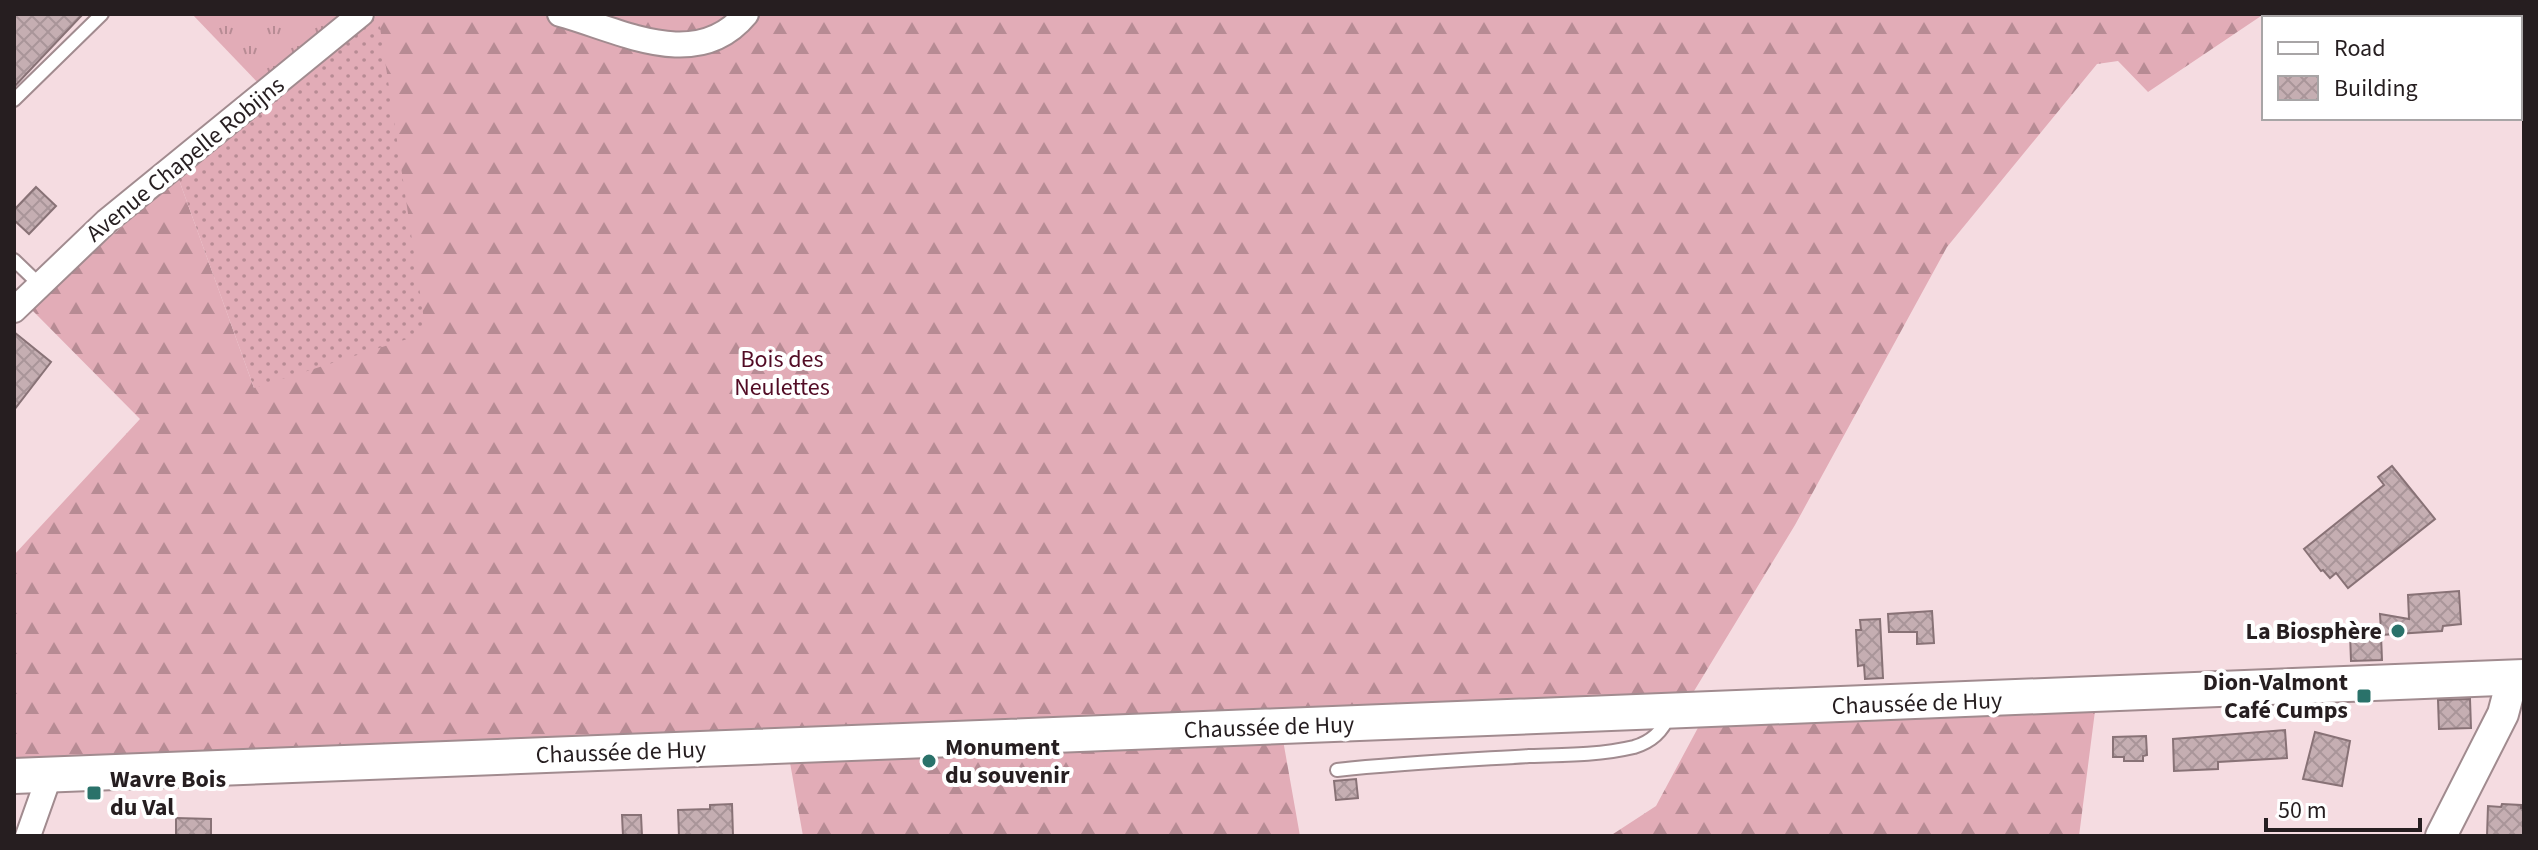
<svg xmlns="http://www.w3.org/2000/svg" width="2538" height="850" font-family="'Source Sans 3',sans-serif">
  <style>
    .grass { fill: url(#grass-tufts) }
    .forest { fill: url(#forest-firs) }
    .garden { fill: url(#garden-dots) }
    .building { fill: url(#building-cross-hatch); stroke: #887276; stroke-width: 2 }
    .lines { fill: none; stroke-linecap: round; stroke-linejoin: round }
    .service-casing { stroke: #a18b8f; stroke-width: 16 }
    .minor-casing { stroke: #a18b8f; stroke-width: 28 }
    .tertiary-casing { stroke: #a18b8f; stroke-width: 34 }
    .secondary-casing { stroke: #a18b8f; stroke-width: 38 }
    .service { stroke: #fff; stroke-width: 12 }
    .minor { stroke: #fff; stroke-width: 24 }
    .tertiary { stroke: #fff; stroke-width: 30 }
    .secondary { stroke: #fff; stroke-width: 34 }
    .poi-dot { fill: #2a726a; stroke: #fff; stroke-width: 3 }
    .labels { text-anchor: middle; stroke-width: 8; stroke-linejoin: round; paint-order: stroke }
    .street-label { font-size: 24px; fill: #261e20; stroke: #fff }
    .park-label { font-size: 24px; fill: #520c25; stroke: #fff }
    .poi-label { font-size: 24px; font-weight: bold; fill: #261e20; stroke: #fff; text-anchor: end }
  </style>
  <defs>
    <pattern id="grass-tufts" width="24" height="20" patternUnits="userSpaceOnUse" patternTransform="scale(2)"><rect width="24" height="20" fill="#e2acb7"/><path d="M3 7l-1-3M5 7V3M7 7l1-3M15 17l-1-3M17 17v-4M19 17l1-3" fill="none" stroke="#b78b94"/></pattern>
    <pattern id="forest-firs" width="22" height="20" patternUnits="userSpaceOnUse" patternTransform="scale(2)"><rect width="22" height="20" fill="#e2acb7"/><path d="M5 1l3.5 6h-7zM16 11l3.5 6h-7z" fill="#b78b94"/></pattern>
    <pattern id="garden-dots" width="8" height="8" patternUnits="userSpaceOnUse" patternTransform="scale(2)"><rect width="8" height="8" fill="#e2acb7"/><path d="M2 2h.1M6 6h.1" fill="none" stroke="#b78b94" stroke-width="1.8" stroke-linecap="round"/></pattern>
    <pattern id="building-cross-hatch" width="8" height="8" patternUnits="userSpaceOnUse" patternTransform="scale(2)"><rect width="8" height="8" fill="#c5aeb2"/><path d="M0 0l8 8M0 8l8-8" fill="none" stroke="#a99599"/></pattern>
  </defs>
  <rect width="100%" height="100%" fill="#f5dce1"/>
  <path class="grass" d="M 192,14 L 342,14 L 262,87 Z"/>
  <path class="forest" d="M 378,14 L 2264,14 L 2148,92 L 2118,61 L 2097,64 L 1947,247 L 1795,525 L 1691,696 L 14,760 L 14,555 L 140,419 L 30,308 L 178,177 L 254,388 Z
    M 2095,711 L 2079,836 L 1610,836 L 1656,806 L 1700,724 Z
    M 1283,740 L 1300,836 L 803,836 L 789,757 Z"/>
  <path class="garden" d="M 378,14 L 426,333 L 254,388 L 178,177 Z"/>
  <path class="building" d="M 14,14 L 83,14 L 14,87 Z
    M 36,187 L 56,206 L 29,234 L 14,220 L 14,210 Z
    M 14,332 L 51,362 L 14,410 Z
    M 2392,466 L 2435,519 L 2348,588 L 2336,573 L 2330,578 L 2323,570 L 2321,571 L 2304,549 L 2384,485 L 2378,477 Z
    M 2459,591 L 2461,624 L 2443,626 L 2442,631 L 2381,635 L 2382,660 L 2351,661 L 2350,633 L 2381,631 L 2380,614 L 2409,619 L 2408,595 Z
    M 1932,611 L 1934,643 L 1917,644 L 1917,632 L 1889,632 L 1888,614 Z
    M 1880,619 L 1883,678 L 1865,679 L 1864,665 L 1858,666 L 1856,630 L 1861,630 L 1860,620 Z
    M 2470,699 L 2471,728 L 2439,729 L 2438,700 Z
    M 2285,730 L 2287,758 L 2218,762 L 2218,769 L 2174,771 L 2173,739 Z
    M 2315,732 L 2350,741 L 2342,786 L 2303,779 Z
    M 2146,736 L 2147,755 L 2143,756 L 2143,761 L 2124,761 L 2124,757 L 2113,757 L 2113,737 Z
    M 1356,779 L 1358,798 L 1336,800 L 1334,781 Z
    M 732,804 L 733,836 L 679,836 L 678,810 L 710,809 L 710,805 Z
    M 2502,804 L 2521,805 L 2521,808 L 2524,808 L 2524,836 L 2487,836 L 2488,806 L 2501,807 Z
    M 622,815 L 641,815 L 642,836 L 623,836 Z
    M 176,818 L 211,819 L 211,836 L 176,836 Z"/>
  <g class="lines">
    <g class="service-casing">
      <path id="service" d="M 14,100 L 102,14
        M 14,260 L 39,284
        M 1337,770 C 1401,763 1465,760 1529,756 C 1564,755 1600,755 1634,747 C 1651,742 1663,731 1669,715"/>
    </g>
    <g class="minor-casing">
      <path id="minor" d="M 560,14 C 620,30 696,74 746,14
        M 14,310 L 107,221 L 361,14
        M 28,836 L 50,774"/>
    </g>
    <g class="tertiary-casing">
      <path id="tertiary" d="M 2441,836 L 2503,714 L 2508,695 L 2508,678"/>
    </g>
    <g class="secondary-casing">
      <path id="secondary" d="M 14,776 L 2524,677"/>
    </g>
    <use href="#service" class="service"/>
    <use href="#minor" class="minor"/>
    <use href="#tertiary" class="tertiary"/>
    <use href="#secondary" class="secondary"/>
  </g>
  <g class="poi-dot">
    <circle cx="2398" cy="631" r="8"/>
    <rect x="2356" y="688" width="16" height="16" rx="4"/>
    <circle cx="929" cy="761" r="8"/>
    <rect x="86" y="785" width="16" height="16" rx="4"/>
  </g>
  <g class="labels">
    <g class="street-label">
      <text transform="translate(185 159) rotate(-39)" y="8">Avenue Chapelle Robijns</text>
      <text transform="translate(1917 703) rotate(-2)" y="8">Chaussée de Huy</text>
      <text transform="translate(1269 727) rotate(-2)" y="8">Chaussée de Huy</text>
      <text transform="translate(621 752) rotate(-2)" y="8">Chaussée de Huy</text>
    </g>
    <g class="park-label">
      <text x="782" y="367">Bois des<tspan x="782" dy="28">Neulettes</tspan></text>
    </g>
    <g class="poi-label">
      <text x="2382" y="639">La Biosphère</text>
      <text x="2348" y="690">Dion-Valmont<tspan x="2348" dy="28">Café Cumps</tspan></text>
      <text x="945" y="755" text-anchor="start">Monument<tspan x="945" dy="28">du souvenir</tspan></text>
      <text x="110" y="787" text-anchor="start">Wavre Bois<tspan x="110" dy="28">du Val</tspan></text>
    </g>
  </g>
  <rect width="2538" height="850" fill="none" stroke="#261e20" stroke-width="32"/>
  <rect x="2262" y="16" width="260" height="104" fill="#ffffff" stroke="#a8a5a6" stroke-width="2"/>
  <rect x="2278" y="42" width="40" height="12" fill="#ffffff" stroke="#a8a5a6" stroke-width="2"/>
  <text x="2334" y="56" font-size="24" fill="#261e20">Road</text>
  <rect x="2278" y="76" width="40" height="24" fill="url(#building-cross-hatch)" stroke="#a8a5a6" stroke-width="2"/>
  <text x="2334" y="96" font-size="24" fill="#261e20">Building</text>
  <path d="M2266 818v12h154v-12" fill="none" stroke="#261e20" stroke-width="4"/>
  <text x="2278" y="818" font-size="24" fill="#261e20" stroke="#ffffff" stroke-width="6" paint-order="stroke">50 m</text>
</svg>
